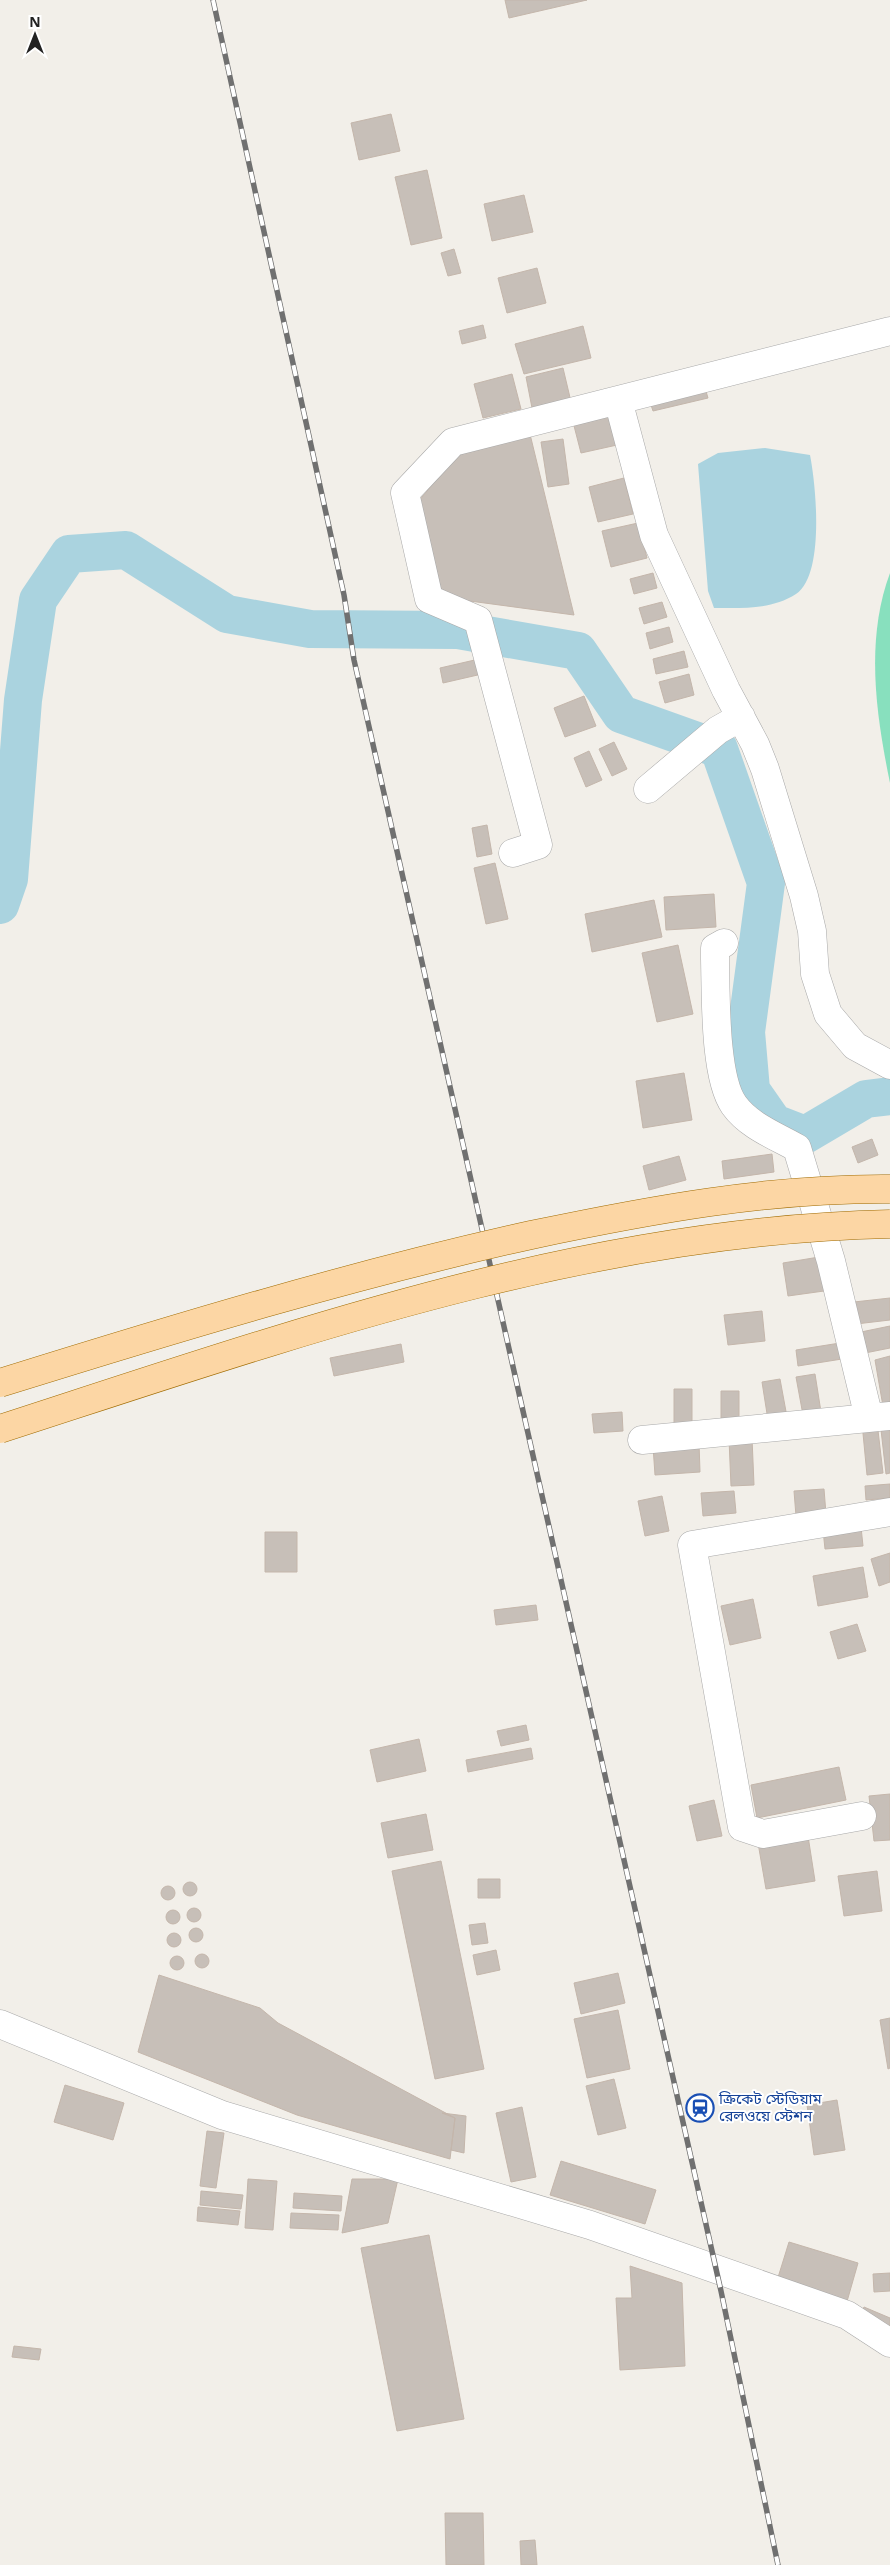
<svg xmlns="http://www.w3.org/2000/svg" width="890" height="2565" font-family="'Noto Sans','Noto Sans Bengali',sans-serif">
  <style>
    .pitch { fill: #88e0be }
    .water { fill: #aad3df }
    .lines { fill: none; stroke-linecap: round; stroke-linejoin: round }
    .river { stroke: #aad3df; stroke-width: 38 }
    .building { fill: #c7bfb8; stroke: #c4b6ab }
    .minor-casing { stroke: #a9a9a9; stroke-width: 29 }
    .minor { stroke: #fff; stroke-width: 28 }
    .rail-casing { stroke: #707070; stroke-width: 5.5 }
    .rail { stroke: #fff; stroke-width: 4; stroke-dasharray: 11; stroke-linecap: butt }
    .major-bridge-casing { stroke: #a06b00; stroke-width: 29; stroke-linecap: butt }
    .major-bridge { stroke: #fcd6a4; stroke-width: 28 }
    .labels { text-anchor: middle; stroke-width: 4; stroke-linejoin: round; paint-order: stroke }
    .transit-label { font-size: 15px; fill: #164399; stroke: #fff; text-anchor: start }
  </style>
  <rect width="100%" height="100%" fill="#f2efe9"/>
  <path class="pitch" d="M 890,573 L 890,783 C 876,715 865,640 890,573 Z"/>
  <path class="water" d="M 765,448 L 810,455 C 816,485 825,575 796,594 C 771,610 742,608 714,608 L 708,591 L 698,464 L 718,453 Z"/>
  <g class="lines">
    <path class="river" d="M 0,905 L 9,879 L 23,700 L 38,600 L 69,554 L 126,550 L 227,614 L 310,629 L 458,630 L 578,651 L 621,714 L 719,749 L 766,883 L 746,1032 L 751,1090 L 774,1123 L 805,1135 L 866,1099 L 890,1096"/>
  </g>
  <path class="building" d="M 505,0 L 587,0 L 509,18 Z
    M 391,114 L 400,151 L 359,160 L 351,123 Z
    M 427,170 L 442,238 L 411,245 L 395,177 Z
    M 524,195 L 533,232 L 492,241 L 484,204 Z
    M 454,249 L 461,273 L 448,276 L 441,253 Z
    M 537,268 L 546,303 L 507,313 L 498,278 Z
    M 483,325 L 486,338 L 462,344 L 459,331 Z
    M 583,326 L 591,358 L 524,374 L 515,344 Z
    M 563,368 L 572,406 L 533,413 L 526,377 Z
    M 512,374 L 521,409 L 483,418 L 474,384 Z
    M 705,388 L 708,398 L 653,411 L 650,402 Z
    M 608,409 L 617,445 L 581,453 L 572,418 Z
    M 529,430 L 574,615 L 440,597 L 418,502 L 460,451 Z
    M 563,439 L 569,484 L 548,487 L 541,442 Z
    M 624,478 L 633,514 L 598,522 L 589,487 Z
    M 638,523 L 647,558 L 611,567 L 602,531 Z
    M 653,573 L 657,588 L 634,594 L 630,579 Z
    M 662,602 L 667,617 L 644,624 L 639,608 Z
    M 669,627 L 673,642 L 650,649 L 646,633 Z
    M 684,651 L 688,667 L 656,674 L 653,659 Z
    M 479,659 L 482,674 L 443,683 L 440,668 Z
    M 689,674 L 694,695 L 665,703 L 659,682 Z
    M 584,696 L 596,726 L 565,737 L 554,708 Z
    M 614,742 L 627,769 L 612,776 L 599,749 Z
    M 589,751 L 602,780 L 586,787 L 574,758 Z
    M 487,825 L 492,854 L 477,857 L 472,828 Z
    M 495,863 L 508,919 L 486,924 L 474,868 Z
    M 714,894 L 716,927 L 666,930 L 664,897 Z
    M 654,900 L 662,937 L 592,952 L 585,914 Z
    M 678,945 L 693,1014 L 657,1022 L 642,953 Z
    M 684,1073 L 692,1120 L 643,1128 L 636,1081 Z
    M 872,1139 L 878,1155 L 858,1163 L 852,1147 Z
    M 772,1154 L 774,1172 L 724,1179 L 722,1161 Z
    M 679,1156 L 686,1180 L 649,1190 L 643,1166 Z
    M 819,1257 L 824,1291 L 788,1296 L 783,1263 Z
    M 890,1298 L 890,1320 L 856,1324 L 854,1302 Z
    M 762,1311 L 765,1341 L 728,1345 L 724,1315 Z
    M 890,1326 L 890,1348 L 865,1353 L 861,1332 Z
    M 840,1343 L 842,1359 L 798,1366 L 796,1350 Z
    M 401,1344 L 404,1362 L 334,1376 L 330,1358 Z
    M 890,1356 L 890,1411 L 884,1412 L 875,1360 Z
    M 815,1374 L 821,1412 L 803,1415 L 796,1377 Z
    M 780,1379 L 787,1417 L 768,1420 L 762,1382 Z
    M 674,1389 L 692,1389 L 692,1427 L 674,1427 Z
    M 721,1391 L 739,1391 L 739,1429 L 721,1429 Z
    M 622,1412 L 623,1431 L 594,1433 L 592,1414 Z
    M 890,1420 L 890,1473 L 886,1474 L 880,1421 Z
    M 877,1422 L 883,1473 L 867,1475 L 862,1423 Z
    M 752,1438 L 754,1485 L 731,1486 L 729,1439 Z
    M 699,1443 L 700,1472 L 655,1475 L 653,1446 Z
    M 890,1484 L 890,1498 L 866,1500 L 865,1486 Z
    M 824,1489 L 826,1514 L 796,1516 L 794,1491 Z
    M 734,1491 L 736,1513 L 703,1516 L 701,1493 Z
    M 662,1496 L 669,1531 L 645,1536 L 638,1501 Z
    M 861,1527 L 863,1546 L 825,1549 L 823,1530 Z
    M 265,1532 L 297,1532 L 297,1572 L 265,1572 Z
    M 890,1553 L 890,1582 L 879,1586 L 871,1559 Z
    M 863,1567 L 868,1597 L 818,1606 L 813,1576 Z
    M 753,1599 L 761,1638 L 730,1645 L 721,1606 Z
    M 536,1605 L 538,1620 L 496,1625 L 494,1610 Z
    M 857,1624 L 866,1651 L 838,1659 L 830,1632 Z
    M 526,1725 L 529,1740 L 501,1746 L 497,1731 Z
    M 419,1739 L 426,1771 L 377,1782 L 370,1750 Z
    M 531,1748 L 533,1759 L 468,1772 L 466,1760 Z
    M 839,1767 L 846,1800 L 757,1818 L 751,1785 Z
    M 890,1794 L 890,1840 L 874,1841 L 869,1796 Z
    M 714,1800 L 722,1836 L 697,1841 L 689,1806 Z
    M 426,1814 L 433,1850 L 388,1858 L 381,1823 Z
    M 808,1836 L 815,1881 L 766,1889 L 758,1843 Z
    M 441,1861 L 484,2069 L 435,2079 L 392,1871 Z
    M 877,1871 L 882,1911 L 844,1916 L 838,1876 Z
    M 478,1879 L 500,1879 L 500,1898 L 478,1898 Z
    M183 1889a7 7 0 1 1 14 0a7 7 0 1 1-14 0Z
    M161 1893a7 7 0 1 1 14 0a7 7 0 1 1-14 0Z
    M187 1915a7 7 0 1 1 14 0a7 7 0 1 1-14 0Z
    M166 1917a7 7 0 1 1 14 0a7 7 0 1 1-14 0Z
    M 485,1923 L 488,1943 L 472,1945 L 469,1925 Z
    M189 1935a7 7 0 1 1 14 0a7 7 0 1 1-14 0Z
    M167 1940a7 7 0 1 1 14 0a7 7 0 1 1-14 0Z
    M 496,1950 L 500,1970 L 477,1975 L 473,1955 Z
    M195 1961a7 7 0 1 1 14 0a7 7 0 1 1-14 0Z
    M170 1963a7 7 0 1 1 14 0a7 7 0 1 1-14 0Z
    M 618,1973 L 625,2003 L 581,2014 L 574,1983 Z
    M 159,1975 L 260,2008 L 278,2023 L 455,2118 L 450,2159 L 297,2115 L 138,2052 Z
    M 618,2010 L 630,2069 L 587,2078 L 574,2019 Z
    M 890,2018 L 890,2068 L 888,2069 L 880,2020 Z
    M 614,2079 L 626,2128 L 598,2135 L 586,2086 Z
    M 65,2085 L 124,2103 L 113,2140 L 54,2122 Z
    M 837,2100 L 845,2150 L 814,2155 L 807,2105 Z
    M 522,2107 L 536,2177 L 511,2182 L 496,2113 Z
    M 442,2113 L 466,2116 L 464,2153 L 451,2150 L 455,2118 Z
    M 207,2131 L 224,2133 L 216,2188 L 200,2186 Z
    M 561,2161 L 656,2190 L 645,2224 L 550,2195 Z
    M 248,2179 L 277,2181 L 273,2230 L 245,2228 Z
    M 352,2179 L 398,2179 L 388,2223 L 342,2233 Z
    M 201,2191 L 243,2195 L 241,2209 L 200,2205 Z
    M 294,2193 L 342,2196 L 341,2211 L 293,2208 Z
    M 198,2207 L 240,2211 L 238,2225 L 197,2221 Z
    M 291,2213 L 339,2215 L 338,2230 L 290,2228 Z
    M 429,2235 L 464,2419 L 397,2431 L 361,2248 Z
    M 789,2242 L 858,2263 L 846,2305 L 776,2284 Z
    M 630,2266 L 682,2283 L 685,2366 L 620,2370 L 616,2298 L 632,2298 Z
    M 890,2273 L 890,2291 L 874,2292 L 873,2274 Z
    M 864,2307 L 890,2318 L 890,2335 L 857,2321 Z
    M 14,2346 L 41,2349 L 39,2360 L 12,2357 Z
    M 445,2513 L 483,2513 L 484,2565 L 446,2565 Z
    M 535,2540 L 537,2565 L 521,2565 L 520,2541 Z"/>
  <g class="lines">
    <g class="minor-casing">
      <path id="minor" d="M 618,400 L 654,535 L 726,690 L 755,744 L 765,769 L 804,896 L 812,931 L 815,974 L 828,1014 L 855,1046 L 890,1065
        M 648,789 L 718,730 L 741,717
        M 513,853 L 538,845 L 478,620 L 429,599 L 405,493 L 453,442 L 890,331
        M 724,943 L 715,948 L 715,959 C 716,994 714,1077 734,1105 C 749,1126 776,1136 797,1148 L 831,1261 L 869,1418
        M 642,1440 L 890,1416
        M 862,1816 L 763,1834 L 742,1827 L 692,1545 L 890,1512
        M 0,2024 L 222,2115 L 590,2225 L 847,2315 L 890,2343"/>
    </g>
    <use href="#minor" class="minor"/>
    <g class="rail-casing">
      <path id="rail" d="M 213,0 L 344,595 L 354,660 L 721,2291 L 778,2565"/>
    </g>
    <use href="#rail" class="rail"/>
    <g class="major-bridge-casing">
      <path id="major-bridge" d="M 0,1383 C 176,1328 351,1275 531,1235 C 650,1210 768,1188 890,1189
        M 0,1429 C 287,1336 585,1230 890,1224"/>
    </g>
    <use href="#major-bridge" class="major-bridge"/>
  </g>
  <defs>
    <g id="station-ring" transform="scale(1.4375)"><circle r="9.5" fill="#fff" stroke="#1a4fb4" stroke-width="1.5"/><path d="M-3-6H3Q5-6 5-4V2Q5 4 3 4L4.5 6H3L1.5 4h-3L-3 6H-4.5L-3 4Q-5 4-5 2V-4Q-5-6-3-6ZM-3.5-4v3h7v-3ZM-3.5 1v1.5H-2V1ZM2 1v1.5H3.5V1Z" fill="#1a4fb4"/></g>
  </defs>
  <g fill-rule="evenodd">
    <use href="#station-ring" x="700" y="2108"/>
  </g>
  <g class="labels">
    <g class="transit-label">
      <text x="719" y="2104">ক্রিকেট স্টেডিয়াম<tspan x="719" dy="17">রেলওয়ে স্টেশন</tspan></text>
    </g>
  </g>
  <g transform="translate(35 35)" stroke="#ffffff" stroke-width="4" paint-order="stroke">
  <path d="M0-4L9 19L0 12L-9 19Z" fill="#222222"/>
  <text y="-8" font-size="14" font-weight="bold" text-anchor="middle" fill="#222222">N</text>
  </g>
</svg>
